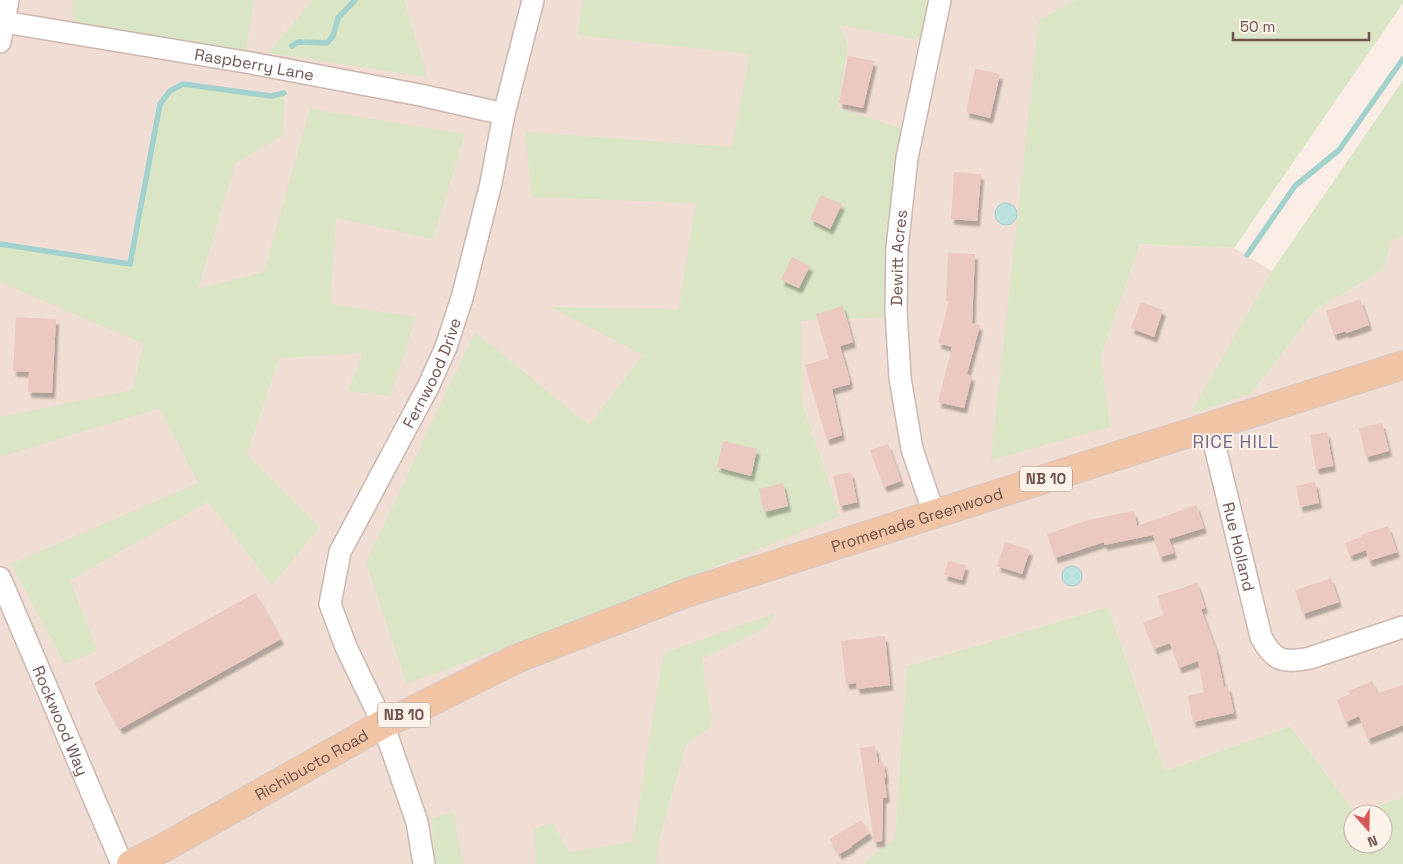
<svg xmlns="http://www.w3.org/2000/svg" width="1403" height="864" font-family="'Space Grotesk',sans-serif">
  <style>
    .residential { fill: #f0ded4 }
    .green { fill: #d9e5c5; fill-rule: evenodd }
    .water { fill: #bce0de; stroke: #a3d1ce }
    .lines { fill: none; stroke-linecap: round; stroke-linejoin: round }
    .stream { stroke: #a3d1ce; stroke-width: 5.5 }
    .building { fill: #ebc8c0; filter: url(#shadow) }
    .minor-casing { stroke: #ccb6af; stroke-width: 24 }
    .primary-casing { stroke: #d4cbca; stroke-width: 30 }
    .minor { stroke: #fff; stroke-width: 21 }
    .primary { stroke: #f0c4a5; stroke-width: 28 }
    .labels { text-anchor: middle; stroke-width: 4; stroke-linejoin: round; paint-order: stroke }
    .shield { fill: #fdf2ea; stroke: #9a827c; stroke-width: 1 }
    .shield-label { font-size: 15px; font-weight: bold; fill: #6f524d }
    .street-label { font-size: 16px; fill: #6f524d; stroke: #fdf2ea }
    .neighbourhood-label { font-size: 18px; letter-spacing: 1px; fill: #77668b; stroke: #fdf2ea }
  </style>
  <defs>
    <filter id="shadow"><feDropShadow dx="3" dy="5.5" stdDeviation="1" flood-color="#0004"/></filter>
  </defs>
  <rect width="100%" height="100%" fill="#f9ede5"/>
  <path class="residential" d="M 0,0 L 1075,0 L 1039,20 L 1110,426 L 1101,357 L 1140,244 L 1234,248 L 1272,271 L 1191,414 L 1251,394 L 1315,310 L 1383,270 L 1391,241 L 1403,235 L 1403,797 L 1356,813 L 1290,726 L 1165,771 L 1108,607 L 907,666 L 895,839 L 862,864 L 0,864 Z"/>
  <path class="green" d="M 74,0 L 254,0 L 246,50 L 73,25 Z
    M 313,0 L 404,0 L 427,77 L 268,53 Z
    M 583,0 L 928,0 L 919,40 L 839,25 L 848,45 L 838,108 L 900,128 L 886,317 L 801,321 L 802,403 L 840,516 L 671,585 L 407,684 L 366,563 L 475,332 L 589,425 L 643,355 L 551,307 L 679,309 L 696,203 L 532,197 L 525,132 L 732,147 L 750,54 L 578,35 Z
    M 1075,0 L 1403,0 L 1403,3 L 1234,248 L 1140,244 L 1101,357 L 1110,427 L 991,460 L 1039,20 Z
    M 1403,80 L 1403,235 L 1391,241 L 1383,270 L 1315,310 L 1251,394 L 1190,414 L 1272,271 Z
    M 183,84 L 271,96 L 284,93 L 283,135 L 235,163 L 198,289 L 264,272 L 310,109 L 465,134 L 433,239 L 336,218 L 330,304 L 416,317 L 390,396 L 348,391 L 363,353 L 279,358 L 247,454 L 320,527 L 272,585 L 208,502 L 70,580 L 97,651 L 65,664 L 11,564 L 198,483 L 160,408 L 0,457 L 0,417 L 132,390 L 144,344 L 0,282 L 0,244 L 130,264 L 160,104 L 170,91 Z
    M 1108,607 L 1165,771 L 1290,726 L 1356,813 L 1403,797 L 1403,864 L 862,864 L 895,838 L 907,666 ZM 1353,814 L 1383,814 L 1383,844 L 1353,844 Z
    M 775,613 L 767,627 L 702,659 L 712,726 L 686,745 L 659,839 L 656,864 L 536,864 L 534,829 L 553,823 L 569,852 L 633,842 L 664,653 Z
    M 453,812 L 463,864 L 434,864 L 432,818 Z"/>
  <path class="water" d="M995 214a11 11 0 1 1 22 0a11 11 0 1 1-22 0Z
    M1062 576a10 10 0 1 1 20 0a10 10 0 1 1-20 0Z"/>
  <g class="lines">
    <path class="stream" d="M 292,46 L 298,42 L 327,43 L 333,36 L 338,18 L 355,0
      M 0,244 L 130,264 L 160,104 L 170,91 L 183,84 L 271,96 L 284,93
      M 1247,255 L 1295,186 L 1339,150 L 1403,59"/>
  </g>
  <path class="building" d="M 848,56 L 874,61 L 863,108 L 839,103 Z
    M 975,69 L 1000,74 L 990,118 L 966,112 Z
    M 954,172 L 981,174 L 977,221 L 951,219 Z
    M 821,195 L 842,204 L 830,229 L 810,219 Z
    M 948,253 L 975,254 L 972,323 L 980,325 L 967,374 L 972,376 L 964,408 L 938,402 L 952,347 L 938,343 L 949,301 L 946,301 Z
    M 792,257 L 810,266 L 799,288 L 781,280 Z
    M 1360,299 L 1369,325 L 1346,333 L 1346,331 L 1334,335 L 1326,311 Z
    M 1141,302 L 1163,310 L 1154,337 L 1131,328 Z
    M 843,306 L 853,342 L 840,346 L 850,381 L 849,382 L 850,384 L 832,389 L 842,435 L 827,440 L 805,365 L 829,358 L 816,314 Z
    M 16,317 L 56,319 L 52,393 L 28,392 L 29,372 L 13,371 Z
    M 1382,423 L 1389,451 L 1366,457 L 1359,428 Z
    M 1327,432 L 1333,466 L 1316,469 L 1310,435 Z
    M 723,441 L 757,449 L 751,476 L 717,467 Z
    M 888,444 L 901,481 L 884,487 L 870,450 Z
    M 851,472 L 857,502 L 840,506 L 833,476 Z
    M 1315,482 L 1319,503 L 1300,507 L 1296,486 Z
    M 783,483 L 788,506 L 764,512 L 759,489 Z
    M 1196,505 L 1204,528 L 1169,539 L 1174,553 L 1160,557 L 1153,535 L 1104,545 L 1104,542 L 1055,558 L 1047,534 L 1088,520 L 1134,511 L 1137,526 Z
    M 1388,526 L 1397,552 L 1369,561 L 1366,550 L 1350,556 L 1345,543 L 1361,537 L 1361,535 Z
    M 1005,542 L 1030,550 L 1022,574 L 997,566 Z
    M 948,561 L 966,565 L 962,580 L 944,575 Z
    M 1331,578 L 1339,602 L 1303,614 L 1295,590 Z
    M 1197,583 L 1205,608 L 1201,609 L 1216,650 L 1224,687 L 1228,686 L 1234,713 L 1193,722 L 1188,696 L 1204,692 L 1198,661 L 1179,668 L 1170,643 L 1154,649 L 1143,622 L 1164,615 L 1157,596 Z
    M 255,593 L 281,639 L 120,729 L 94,683 Z
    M 885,636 L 890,685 L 857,689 L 856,683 L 846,684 L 841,641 Z
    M 1372,681 L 1377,693 L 1403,685 L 1403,725 L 1368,739 L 1359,716 L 1346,722 L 1337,700 L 1350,694 L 1348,691 Z
    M 875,746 L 878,763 L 883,762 L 886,778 L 884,778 L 887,797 L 883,798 L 882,841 L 874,842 L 860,748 Z
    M 861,820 L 870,833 L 851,846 L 852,847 L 839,854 L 830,839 Z"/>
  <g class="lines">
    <g class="minor-casing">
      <g id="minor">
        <path id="s1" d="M 4,22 L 251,63 L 420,95 L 504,114"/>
        <path d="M 0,42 L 8,0"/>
        <path id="s2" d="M 1210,426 L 1261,637 C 1274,662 1284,663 1310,658 L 1403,627"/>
        <path id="s3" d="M 934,514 L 912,449 L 900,378 L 896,311 L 897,248 L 907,158 L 940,0"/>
        <path id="s4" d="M 0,578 L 122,864"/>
        <path id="s5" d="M 424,864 L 417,822 L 383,724 L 346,647 L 330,604 L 340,552 L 429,385 L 446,347 L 462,298 L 491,183 L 504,114 L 533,0"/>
      </g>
    </g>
    <g class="primary-casing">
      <g id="primary">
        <path id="s6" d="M 131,864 L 165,847 L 383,724 L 406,714 L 516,659 L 689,592 L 1403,365"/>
      </g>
    </g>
    <use href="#minor" class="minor"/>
    <use href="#primary" class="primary"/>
  </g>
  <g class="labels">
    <g class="shield">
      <rect x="1020" y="466.5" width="52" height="25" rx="4"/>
      <rect x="378" y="702.5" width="52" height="25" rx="4"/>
    </g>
    <g class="shield-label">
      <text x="1046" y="484">NB 10</text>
      <text x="404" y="720">NB 10</text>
    </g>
    <g class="street-label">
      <text dy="6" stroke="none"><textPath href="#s1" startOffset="254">Raspberry Lane</textPath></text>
      <text dy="6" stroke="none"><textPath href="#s3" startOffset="261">Dewitt Acres</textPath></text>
      <text dy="6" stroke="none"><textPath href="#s5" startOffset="532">Fernwood Drive</textPath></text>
      <text dy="6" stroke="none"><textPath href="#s6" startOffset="861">Promenade Greenwood</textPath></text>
      <text dy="6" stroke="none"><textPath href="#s2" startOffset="124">Rue Holland</textPath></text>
      <text dy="6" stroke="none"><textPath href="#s4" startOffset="155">Rockwood Way</textPath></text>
      <text dy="6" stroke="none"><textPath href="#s6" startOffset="206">Richibucto Road</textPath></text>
    </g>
    <g class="neighbourhood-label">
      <text x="1236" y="448">RICE HILL</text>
    </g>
  </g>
  <g transform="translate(1368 829) rotate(160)"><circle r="24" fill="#fdf2ea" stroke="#c4b2ab"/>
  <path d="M0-4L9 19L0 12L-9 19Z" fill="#d55a58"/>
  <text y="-8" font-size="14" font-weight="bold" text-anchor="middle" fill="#6f524d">N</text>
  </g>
  <path d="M1233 32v8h136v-8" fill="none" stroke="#6f524d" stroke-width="2.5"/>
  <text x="1240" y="32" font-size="15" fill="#6f524d" stroke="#fdf2ea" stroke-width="4" paint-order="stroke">50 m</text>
</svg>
